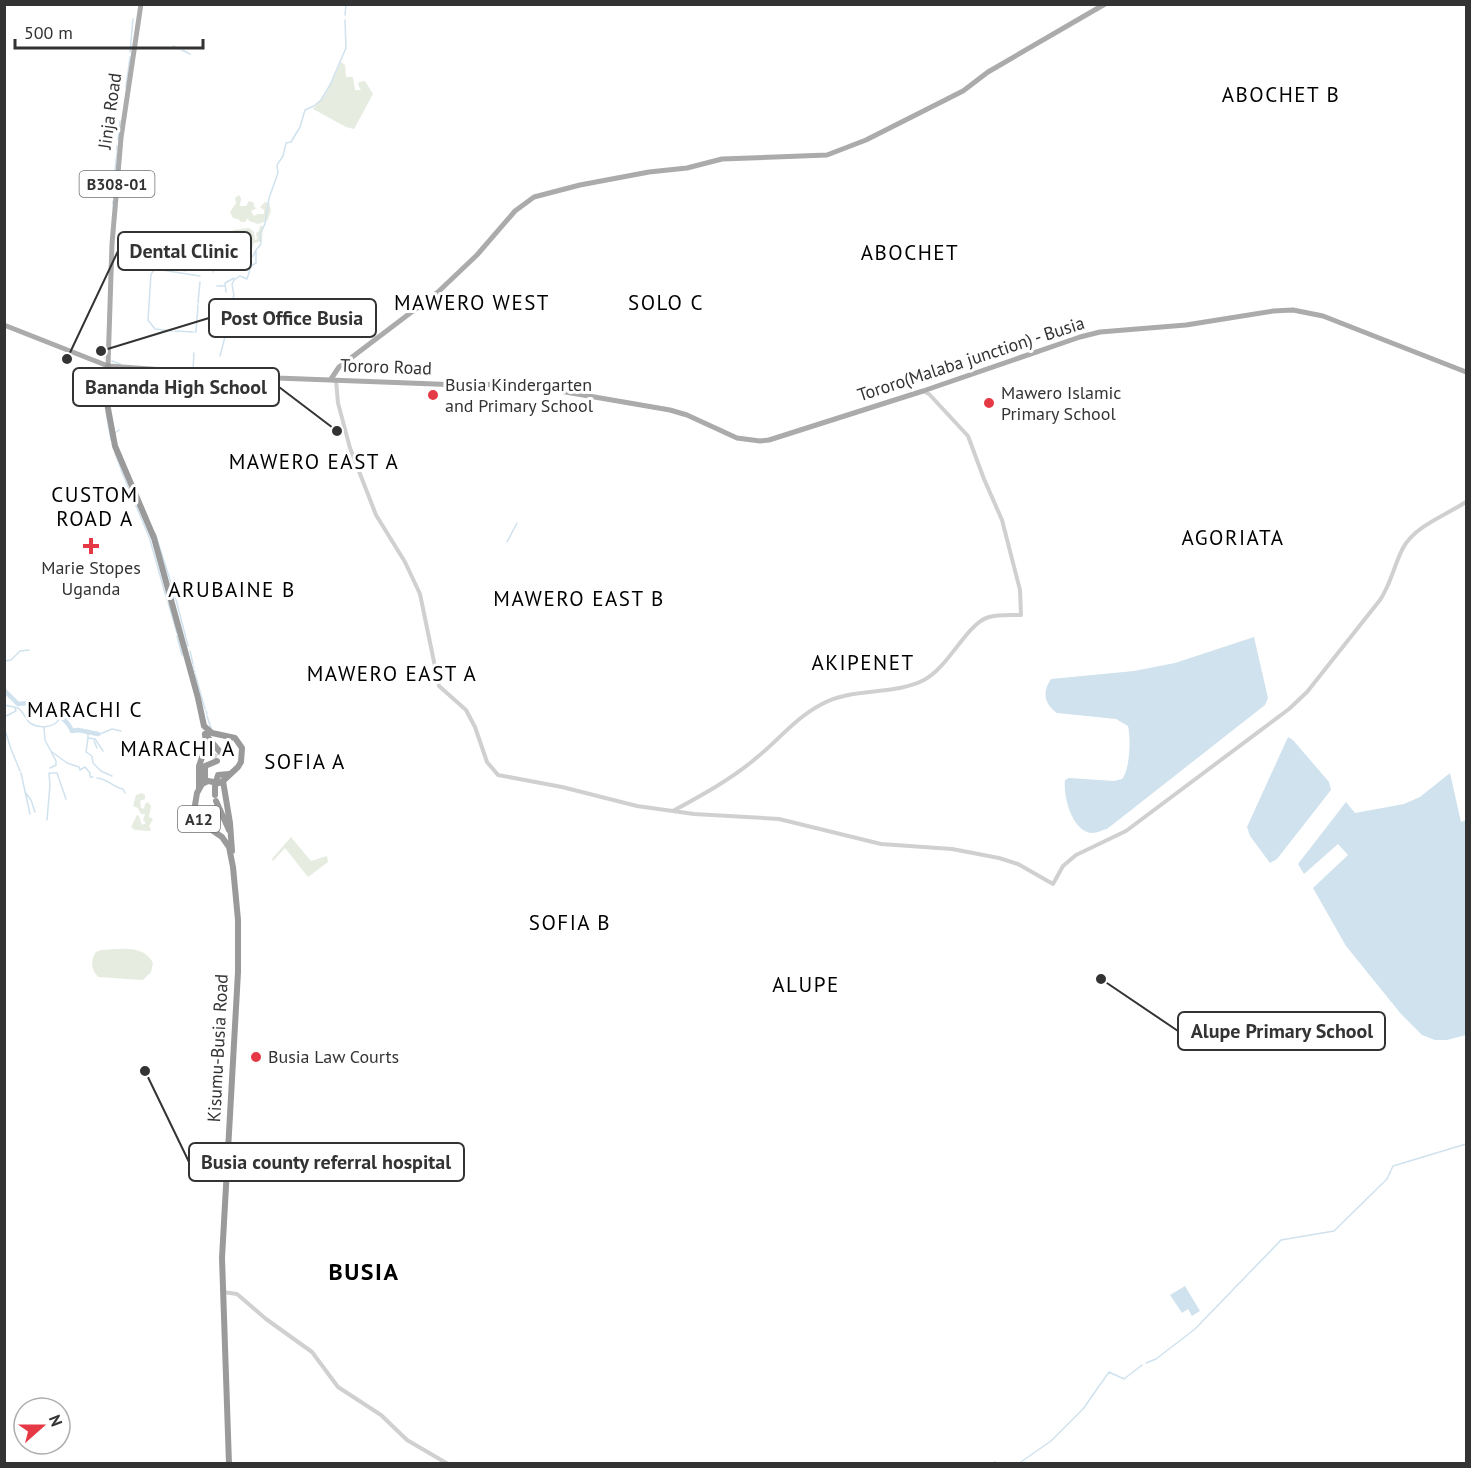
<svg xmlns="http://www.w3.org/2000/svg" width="1471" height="1468" font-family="'PT Sans',sans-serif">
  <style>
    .green { fill: #e6ecdf }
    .water { fill: #cfe2ee }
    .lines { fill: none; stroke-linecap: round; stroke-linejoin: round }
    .stream { stroke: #cfe2ee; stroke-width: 1.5 }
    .river { stroke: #cfe2ee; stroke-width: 4.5 }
    .highway-tunnel { stroke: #d6d6d6; stroke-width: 6; stroke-dasharray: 6 3; stroke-linecap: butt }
    .minor { stroke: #d0d0d0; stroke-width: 4 }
    .major { stroke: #ababab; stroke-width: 5 }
    .highway { stroke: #9a9a9a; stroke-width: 6 }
    .poi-dot { fill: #e63946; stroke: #fff; stroke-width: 2 }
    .labels { text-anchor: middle; stroke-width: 6; stroke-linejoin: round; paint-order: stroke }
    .shield { fill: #fff; stroke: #707070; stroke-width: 1.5 }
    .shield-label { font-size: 16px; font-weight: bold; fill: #333 }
    .street-label { font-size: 18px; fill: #333; stroke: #fff }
    .poi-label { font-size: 18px; fill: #333; stroke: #fff; text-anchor: start }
    .quarter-label { font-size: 21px; letter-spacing: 1.5px; fill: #000; stroke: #fff }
    .district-label { font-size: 24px; font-weight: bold; letter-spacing: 1.5px; fill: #000; stroke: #fff }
    .leader { fill: none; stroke: #333; stroke-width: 2 }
    .callout-dot { fill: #333; stroke: #fff; stroke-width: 2 }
    .callout { fill: #fff; stroke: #333; stroke-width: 2 }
    .callout-label { font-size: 20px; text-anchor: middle; font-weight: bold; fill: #333 }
  </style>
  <rect width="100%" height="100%" fill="#fff"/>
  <path class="green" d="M 341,62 L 345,65 L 346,77 L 353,77 L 355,90 L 361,90 L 358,85 L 359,82 L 365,81 L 373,94 L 354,129 L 346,127 L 313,109 L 326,94 Z
    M 239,195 L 241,198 L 240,206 L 246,206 L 249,201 L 254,203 L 254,207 L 257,208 L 251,211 L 254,216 L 258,214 L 264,214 L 264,210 L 260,207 L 265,202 L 269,203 L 271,211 L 267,221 L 258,224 L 249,221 L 248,218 L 245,222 L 241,222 L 238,219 L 233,218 L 230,212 L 236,203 L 235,198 Z
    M 260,226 L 263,226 L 262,241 L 254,243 L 252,248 L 248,249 L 245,258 L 231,256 L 233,250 L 228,248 L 233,230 L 249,228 L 254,232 L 255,240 L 257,239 L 256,233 L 259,231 Z
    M 142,793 L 145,795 L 145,799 L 140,801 L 141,808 L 144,809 L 145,804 L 148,802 L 151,806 L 149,817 L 153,819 L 149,826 L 151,830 L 149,831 L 135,830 L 131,827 L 137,815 L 139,816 L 142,825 L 146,823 L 143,820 L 145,814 L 141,814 L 138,808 L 133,806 L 136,795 Z
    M 291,837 L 311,861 L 327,856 L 328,862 L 308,877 L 285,848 L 273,861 L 272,859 Z
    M 101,950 C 119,949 144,944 153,963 L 151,972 L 143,980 L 98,977 C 91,969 90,961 96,952 Z"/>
  <path class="water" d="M 1254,637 L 1268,698 L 1265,705 L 1107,829 C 1102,830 1097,833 1092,833 C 1072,832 1063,796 1065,780 L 1069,778 L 1114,781 L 1122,779 C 1130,770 1131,738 1128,726 L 1116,719 L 1057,713 C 1044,704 1042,692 1051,679 L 1134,671 L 1175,663 Z
    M 1288,737 L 1293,740 L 1329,782 L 1331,790 L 1277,859 L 1270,863 L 1250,836 L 1247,827 Z
    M 1450,773 L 1461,822 L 1466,820 L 1466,1035 L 1447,1040 L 1435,1040 L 1422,1035 L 1401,1014 L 1346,946 L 1313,888 L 1348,855 L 1338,844 L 1304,874 L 1298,864 L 1346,802 L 1355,813 L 1404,804 L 1420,797 Z
    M 1185,1286 L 1200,1311 L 1192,1316 L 1188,1309 L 1182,1313 L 1170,1295 Z"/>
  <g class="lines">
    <path class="stream" d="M 345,15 L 346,4
      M 173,46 L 179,49
      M 182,50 L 190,54
      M 130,52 L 133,19
      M 126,87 L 130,57
      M 119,131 L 120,121
      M 118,140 L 119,132
      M 117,151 L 117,146
      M 114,178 L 117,153
      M 113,191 L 114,181
      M 113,197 L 113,193
      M 113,204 L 113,201
      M 205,253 L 224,260
      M 186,267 L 186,262
      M 185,271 L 186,269
      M 213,272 L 215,266 C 222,263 230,254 237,254 C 243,254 247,257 253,256 L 256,250
      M 217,286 L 225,286
      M 226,292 L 225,283 L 234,278
      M 198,303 L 200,282
      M 228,322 L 228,307 L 234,296 L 232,284 L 234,280 L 240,276 L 247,279 L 251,266 L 256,263 L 256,250 L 261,244 L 260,234 L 265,224 L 269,198 L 278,173 L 277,165 L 283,156 L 286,143 L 291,142 L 300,127 L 305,110 L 314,106 L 321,100 L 330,85 L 346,48 L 345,20
      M 172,331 L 155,329 L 148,320 L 151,274 L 155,269 L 200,276
      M 175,331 L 193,332
      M 195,332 L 196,332 L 198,305
      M 220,356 L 227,329
      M 104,358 L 106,351
      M 112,361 L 120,364
      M 193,370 L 194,353
      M 106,412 L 111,440
      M 115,433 L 119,430
      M 115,453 L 121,469
      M 121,470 L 150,539
      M 155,533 L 173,589
      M 150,540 L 167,600
      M 507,542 L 517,523
      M 174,592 L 188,646
      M 168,602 L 177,633
      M 177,636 L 182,655
      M 190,651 L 193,664
      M 4,661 L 11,660 L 20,651 L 29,650
      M 193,666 L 194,668
      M 194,670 L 195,672
      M 195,674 L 205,709
      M 4,705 C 8,706 15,707 18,708 C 23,711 26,720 30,723 C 40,729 55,728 60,718
      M 206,711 L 207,714
      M 207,716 L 211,728
      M 4,717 L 16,711 L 15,708
      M 4,727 L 11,749 L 20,771
      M 44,727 L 45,740 L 56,761 L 56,765 L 50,768
      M 88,732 L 88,738 L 95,739 L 103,751
      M 100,734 L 112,729 L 121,731
      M 88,738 L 86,752 L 92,756 L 93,763 L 101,771 L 112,776
      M 94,741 L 97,748
      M 52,752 L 67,763 L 79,767 L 80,770 L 85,767 L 90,773 L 90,777 L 93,777
      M 21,773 L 30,814
      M 97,778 C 108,779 114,788 123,789 L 125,793
      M 25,792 L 31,800 L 35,812
      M 47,820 L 50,785 L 49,773 L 57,773 L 66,799
      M 1146,1363 L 1156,1359 L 1195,1329 L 1281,1240 L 1334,1231 L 1387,1179 L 1393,1166 L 1466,1144
      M 993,1464 L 994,1462 L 1002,1464
      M 1018,1464 L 1051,1441 L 1083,1409 L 1109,1372 L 1124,1379 L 1142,1365"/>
    <path class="river" d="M 4,690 L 18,704 L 28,703 C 44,714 63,710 72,731 L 78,730 L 98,734"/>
    <path class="highway-tunnel" d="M 213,759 L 216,751"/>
    <path class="minor" d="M 336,380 L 338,403 L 350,448 L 376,515 L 405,562 L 420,594 L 439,686 L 466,710 L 475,727 L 487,762 L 498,775 L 562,787 L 637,806 L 694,814 L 779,819 L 881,844 L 952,849 L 999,858 L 1018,864 L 1053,884 L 1063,866 L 1076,855 L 1126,831 L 1289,709 L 1307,692 L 1380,600 C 1391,584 1394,565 1403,548 C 1415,526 1446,515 1466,502
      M 673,811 C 702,795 730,780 755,759 C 778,741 795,718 822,704 C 853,687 893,696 924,680 C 949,667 967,623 989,617 C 999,614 1011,615 1021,615 L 1020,590 L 1002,520 L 984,479 L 968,436 L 929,394 L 923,391
      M 223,1292 L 237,1294 L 266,1319 L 312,1352 L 338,1387 L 381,1415 L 407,1440 L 448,1464"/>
    <path class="major" d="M 4,325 L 108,366 L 277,378 L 461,385 L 519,384 L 670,410 L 687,415 L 737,438 L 760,441 L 769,440 L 923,391 L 1080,337 L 1100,332 L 1186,325 L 1273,311 L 1293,310 L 1323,316 L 1466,372
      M 108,366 L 112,244 L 121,138 L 141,4
      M 331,379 L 339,367 L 438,292 L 477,255 L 515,211 L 534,197 L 580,185 L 649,172 L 687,168 L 722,159 L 827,155 L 866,140 L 963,91 L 988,72 L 1105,4"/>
    <path class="highway" d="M 108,366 L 107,403 L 115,446 L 154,538 L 198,698 L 204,726 L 212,733 L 235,738 L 242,748 L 241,762 L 238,767 L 223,781 L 219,783 L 208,781 L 202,784 L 197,793 L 195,805 L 203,824 L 222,837 L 229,847 L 233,867 L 238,920 L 238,972 L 222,1258 L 229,1464
      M 205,734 L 220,752
      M 223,781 L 230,823 L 232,851
      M 205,782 L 205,766 L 217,761
      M 215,785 L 218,775 L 229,774
      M 199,788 L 199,766 L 206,746 L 205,734
      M 215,795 L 215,785 L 218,783
      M 216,801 L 229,830"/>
  </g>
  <g class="poi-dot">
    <circle cx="433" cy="395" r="6"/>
    <circle cx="989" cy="403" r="6"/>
    <path d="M88 537h6v6h6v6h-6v6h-6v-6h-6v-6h6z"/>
    <circle cx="256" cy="1057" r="6"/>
  </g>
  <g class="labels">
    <g class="shield">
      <rect x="79.5" y="171" width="75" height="26" rx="4.5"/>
      <rect x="178" y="806" width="42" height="26" rx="4.5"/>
    </g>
    <g class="shield-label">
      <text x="117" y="190">B308-01</text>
      <text x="199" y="825">A12</text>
    </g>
    <g class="street-label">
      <text transform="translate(110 111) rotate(-82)" y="6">Jinja Road</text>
      <text transform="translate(971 359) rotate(-18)" y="6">Tororo(Malaba junction) - Busia</text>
      <text transform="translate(386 367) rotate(2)" y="6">Tororo Road</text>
      <text transform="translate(218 1048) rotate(-87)" y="6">Kisumu-Busia Road</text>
    </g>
    <g class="poi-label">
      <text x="445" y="391">Busia Kindergarten<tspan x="445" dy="21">and Primary School</tspan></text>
      <text x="1001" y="399">Mawero Islamic<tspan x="1001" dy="21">Primary School</tspan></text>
      <text x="91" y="574" text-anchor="middle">Marie Stopes<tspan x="91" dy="21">Uganda</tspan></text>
      <text x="268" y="1063">Busia Law Courts</text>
    </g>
    <g class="quarter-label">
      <text x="1281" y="102">ABOCHET B</text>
      <text x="910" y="260">ABOCHET</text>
      <text x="472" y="310">MAWERO WEST</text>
      <text x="666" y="310">SOLO C</text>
      <text x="314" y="469">MAWERO EAST A</text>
      <text x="95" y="502">CUSTOM<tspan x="95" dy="24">ROAD A</tspan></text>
      <text x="1233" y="545">AGORIATA</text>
      <text x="232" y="597">ARUBAINE B</text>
      <text x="579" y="606">MAWERO EAST B</text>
      <text x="863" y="670">AKIPENET</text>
      <text x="392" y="681">MAWERO EAST A</text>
      <text x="85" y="717">MARACHI C</text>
      <text x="178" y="756">MARACHI A</text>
      <text x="305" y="769">SOFIA A</text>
      <text x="570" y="930">SOFIA B</text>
      <text x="806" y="992">ALUPE</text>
    </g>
    <g class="district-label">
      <text x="364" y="1280">BUSIA</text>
    </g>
  </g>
  <path class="leader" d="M67 359L118 251M101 351L209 318M337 431L279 387M1101 979L1178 1031M145 1071L189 1162"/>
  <g class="callout-dot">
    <circle cx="67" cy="359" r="6"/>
    <circle cx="101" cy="351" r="6"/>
    <circle cx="337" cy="431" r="6"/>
    <circle cx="1101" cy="979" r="6"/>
    <circle cx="145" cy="1071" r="6"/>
  </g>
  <g class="callout">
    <rect x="118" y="232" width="133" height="38" rx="6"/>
    <rect x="209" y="299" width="167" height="38" rx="6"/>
    <rect x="73" y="368" width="206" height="38" rx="6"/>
    <rect x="1178" y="1012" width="207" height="38" rx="6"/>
    <rect x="189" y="1143" width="275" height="38" rx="6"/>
  </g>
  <g class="callout-label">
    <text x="184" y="258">Dental Clinic</text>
    <text x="292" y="325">Post Office Busia</text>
    <text x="176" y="394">Bananda High School</text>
    <text x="1282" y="1038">Alupe Primary School</text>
    <text x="326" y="1169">Busia county referral hospital</text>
  </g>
  <rect width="1471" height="1468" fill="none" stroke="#333333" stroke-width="12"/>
  <g transform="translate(42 1426) rotate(69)"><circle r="28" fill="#ffffff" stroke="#adadad" stroke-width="1.5"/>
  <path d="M0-4.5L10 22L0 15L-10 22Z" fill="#e63946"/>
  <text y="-9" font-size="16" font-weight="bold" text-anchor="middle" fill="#333333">N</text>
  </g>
  <path d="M15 39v9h188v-9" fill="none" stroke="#333333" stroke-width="3"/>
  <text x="24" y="39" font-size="18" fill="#333333" stroke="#ffffff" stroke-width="4.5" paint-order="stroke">500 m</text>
</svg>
